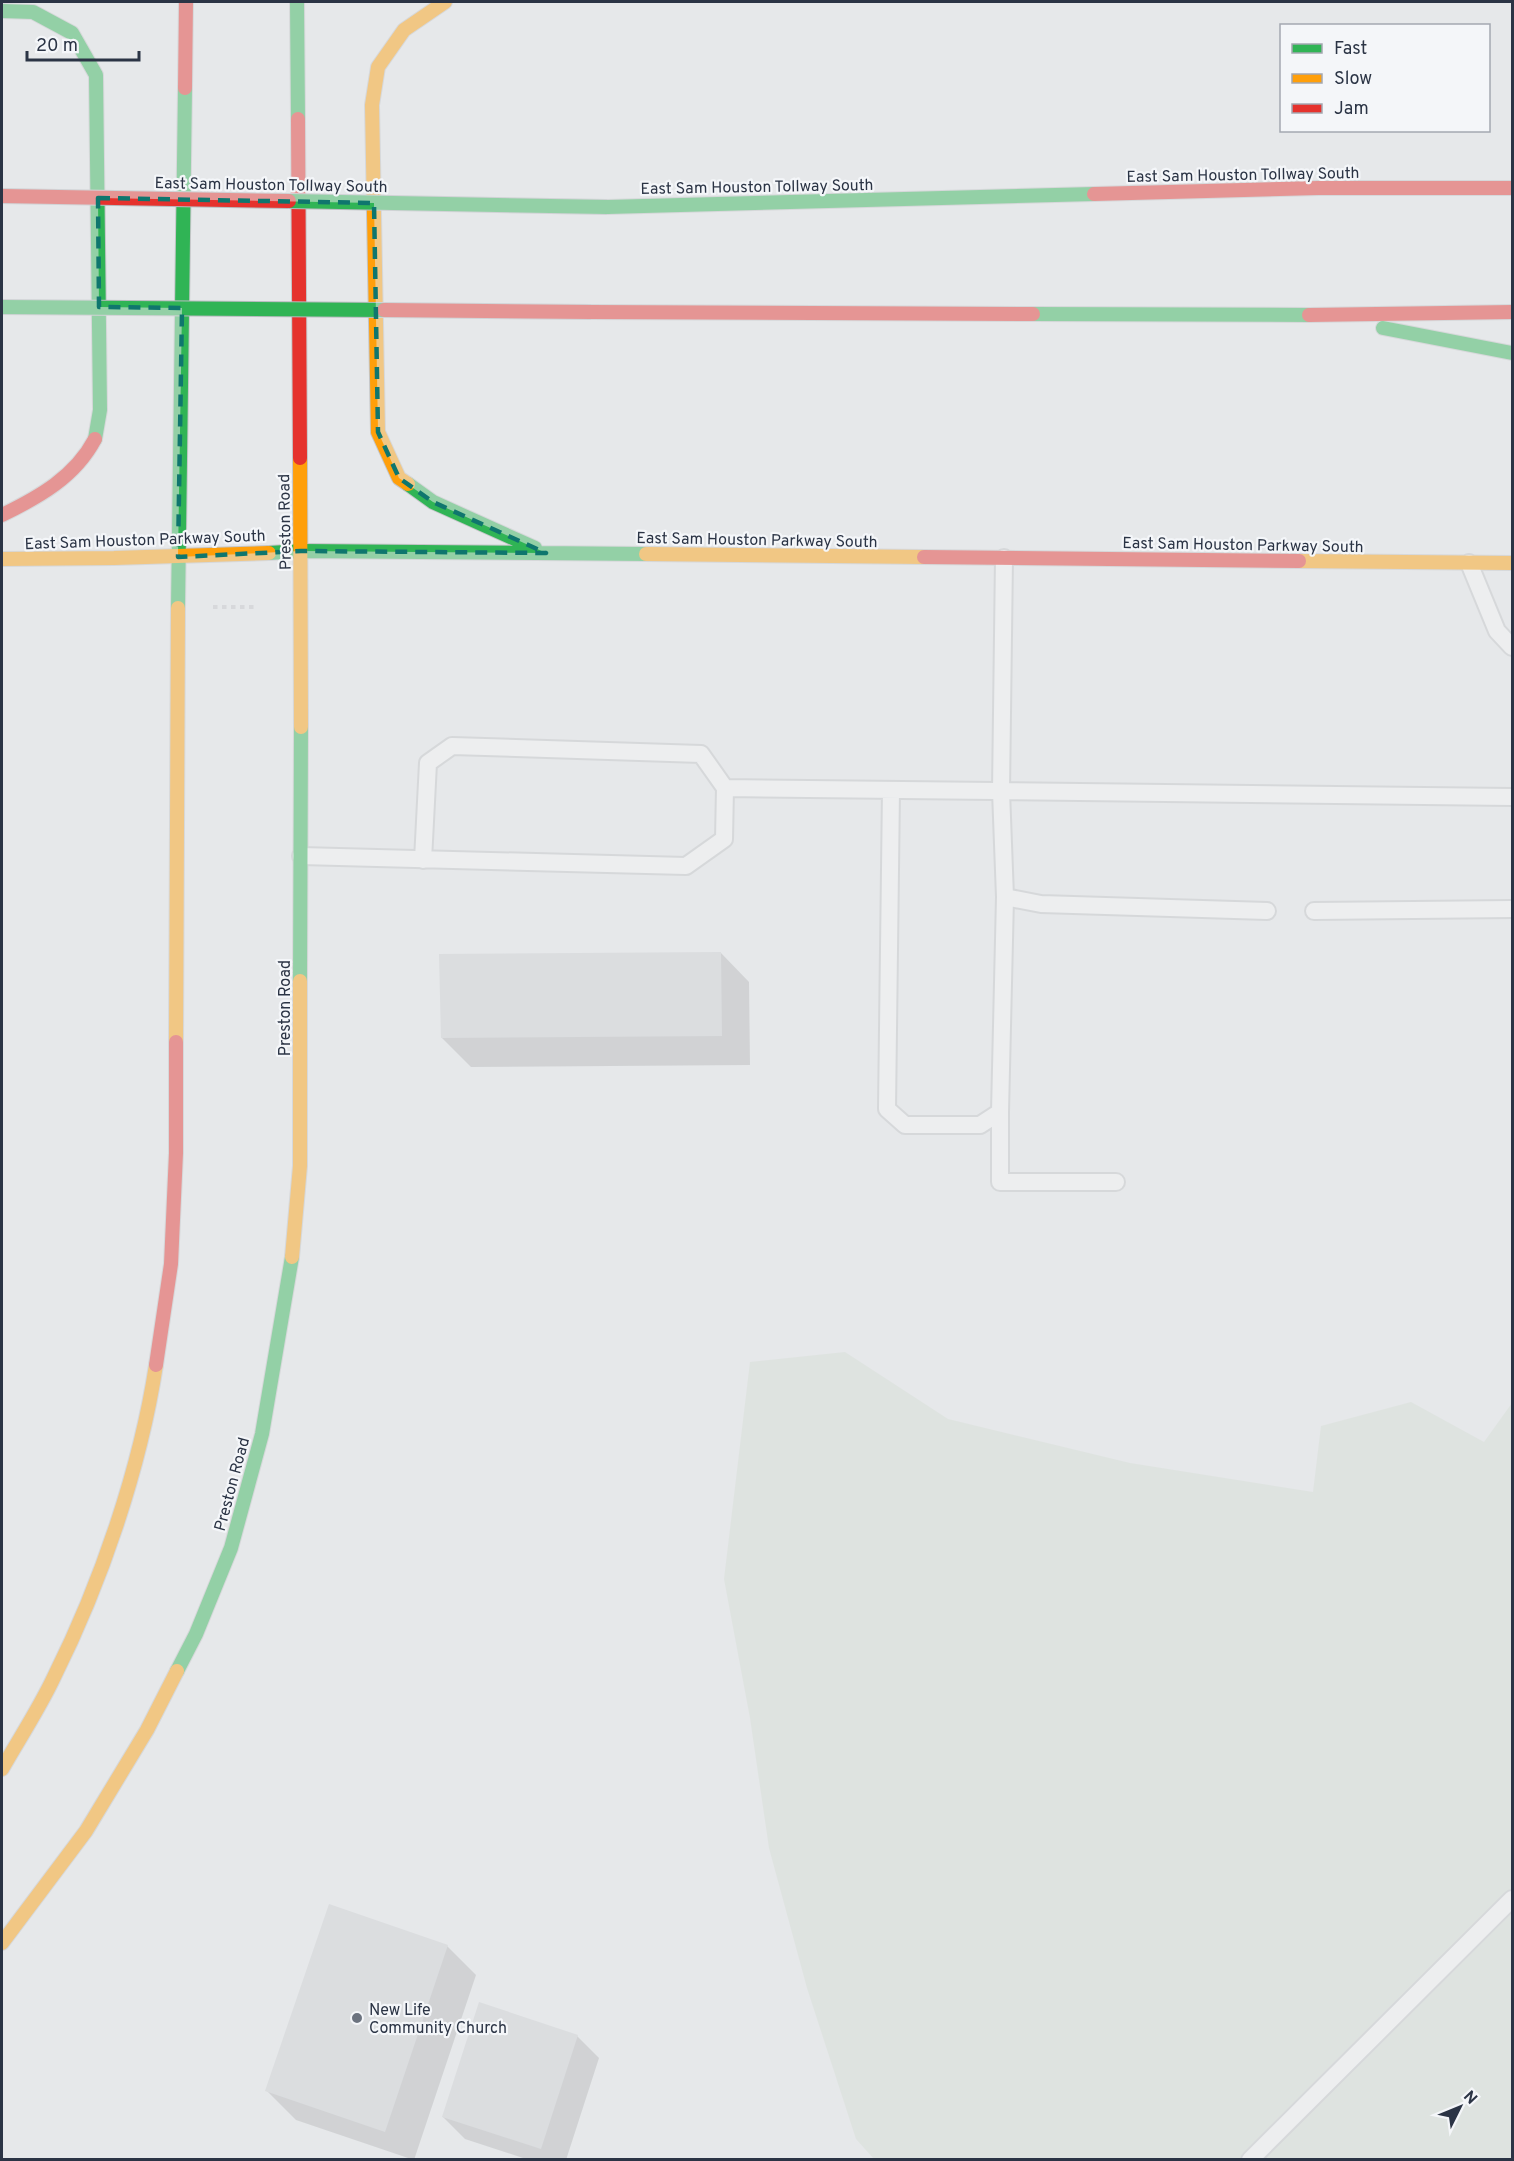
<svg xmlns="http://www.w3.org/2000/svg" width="1514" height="2161" font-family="Overpass,sans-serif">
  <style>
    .green { fill: #d6ded6 }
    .shadow { fill: #0003 }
    .building { fill: #ced0d3 }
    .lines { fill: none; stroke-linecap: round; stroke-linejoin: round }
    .lane-casing { stroke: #c4c6c8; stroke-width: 20 }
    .fast-casing { stroke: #c4c6c8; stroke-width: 16 }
    .slow-casing { stroke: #c4c6c8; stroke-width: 16 }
    .jam-casing { stroke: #c4c6c8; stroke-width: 16 }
    .path { stroke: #c5c6ca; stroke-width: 4; stroke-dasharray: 4.5 4.5; stroke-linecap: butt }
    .lane { stroke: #f5f6f7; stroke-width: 16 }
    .fast { stroke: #30b455; stroke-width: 14 }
    .slow { stroke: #ff9f0a; stroke-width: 14 }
    .jam { stroke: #e5322d; stroke-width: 14 }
    .fast-bridge-casing { stroke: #b8bbbf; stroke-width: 16; stroke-linecap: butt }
    .jam-bridge-casing { stroke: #b8bbbf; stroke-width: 16; stroke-linecap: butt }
    .fast-bridge { stroke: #30b455; stroke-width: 14 }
    .jam-bridge { stroke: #e5322d; stroke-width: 14 }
    .marked { fill: none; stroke: #0f766e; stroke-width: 4.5; stroke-dasharray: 12 8; stroke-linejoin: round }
    .poi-dot { fill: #6c737f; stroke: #f4f6f9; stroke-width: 2 }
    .labels { text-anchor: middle; stroke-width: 4.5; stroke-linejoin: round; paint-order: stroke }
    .street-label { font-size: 16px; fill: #2b3445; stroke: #f4f6f9 }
    .poi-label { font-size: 16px; fill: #2b3445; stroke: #f4f6f9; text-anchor: start }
  </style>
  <rect width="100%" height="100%" fill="#e6e8ea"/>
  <path class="green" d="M 845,1352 L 948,1419 L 1130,1463 L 1313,1492 L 1321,1426 L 1411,1402 L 1484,1442 L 1512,1403 L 1512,2159 L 874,2159 L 856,2139 L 807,1988 L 769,1848 L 750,1718 L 724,1579 L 750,1362 Z"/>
  <path class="shadow" d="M 721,953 L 749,982 L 750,1065 L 471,1067 L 442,1038 Z
    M 447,1946 L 476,1975 L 414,2160 L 296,2120 L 267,2091 Z
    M 577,2036 L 599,2058 L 566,2160 L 529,2160 L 465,2139 L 443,2117 Z"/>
  <path class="building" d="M 721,952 L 722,1036 L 441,1038 L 439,954 Z
    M 329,1904 L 448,1945 L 385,2132 L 265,2091 Z
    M 479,2002 L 578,2035 L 541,2149 L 442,2117 Z"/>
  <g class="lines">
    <g class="lane-casing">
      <path id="lane" d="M 1004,558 L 1001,791 L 1005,897 L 1041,904 L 1267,911
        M 1469,563 L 1497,631 L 1512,647
        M 891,790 L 887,1109 L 905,1125 L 980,1125 L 1000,1112 L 1005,897
        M 301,856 L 686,866 L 724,839 L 725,788 L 1512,797
        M 423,860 L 428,763 L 452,746 L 701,754 L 725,788
        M 1314,911 L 1512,909
        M 1000,1112 L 1000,1182 L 1116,1182
        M 1250,2160 L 1512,1899"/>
    </g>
    <g class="fast-casing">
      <path id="fast" d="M 297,2 L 298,119
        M 2,11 L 33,12 L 72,33 L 96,75 L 100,410 L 95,439
        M 607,207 L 1094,194
        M 1033,314 L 1309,315
        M 1383,328 L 1512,353
        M 408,484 L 433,502 L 535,548
        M 269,553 L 301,551 L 646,554
        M 178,608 L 185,88
        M 300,981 L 301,727
        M 177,1671 L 196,1634 L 231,1548 L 262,1434 L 292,1257"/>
    </g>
    <g class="slow-casing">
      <path id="slow" d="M 300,458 L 301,727
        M 408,484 L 399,478 L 378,432 L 372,105 L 378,67 L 404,30 L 445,2
        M 646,554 L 924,557
        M 2,559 L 114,558 L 269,553
        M 1299,561 L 1512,563
        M 176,1042 L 178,608
        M 292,1257 L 300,1166 L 300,981
        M 2,1769 C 19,1739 39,1709 54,1677 C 101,1583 140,1469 156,1365
        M 2,1943 L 86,1831 L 147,1730 L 177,1671"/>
    </g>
    <g class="jam-casing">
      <path id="jam" d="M 185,88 L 186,2
        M 298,119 L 300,458
        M 1094,194 L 1318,188 L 1512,188
        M 591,312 L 1033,314
        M 1309,315 L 1512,312
        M 2,515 C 39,497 75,477 95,439
        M 924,557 L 1299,561
        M 156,1365 L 171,1264 L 176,1153 L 176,1042"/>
    </g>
    <path class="path" d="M 213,607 L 258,607"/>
    <use href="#lane" class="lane"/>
    <use href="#fast" class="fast"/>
    <use href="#slow" class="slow"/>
    <use href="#jam" class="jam"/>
    <g class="fast-bridge-casing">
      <path id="fast-bridge" d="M 289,201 L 607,207
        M 2,307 L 384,310"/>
    </g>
    <g class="jam-bridge-casing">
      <path id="jam-bridge" d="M 2,196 L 289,201
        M 384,310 L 591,312"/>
    </g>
    <use href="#fast-bridge" class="fast-bridge"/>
    <use href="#jam-bridge" class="jam-bridge"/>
  </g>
  <path d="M0 0H1514V2161H0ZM 98,198 L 374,203 L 378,432 L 399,478 L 433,502 L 546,553 L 301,551 L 178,557 L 182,308 L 99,307 Z" fill="#e6e8ea" fill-opacity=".55" fill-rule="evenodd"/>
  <path class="marked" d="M 98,198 L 374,203 L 378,432 L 399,478 L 433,502 L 546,553 L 301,551 L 178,557 L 182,308 L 99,307 Z"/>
  <circle class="poi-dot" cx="357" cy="2018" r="6"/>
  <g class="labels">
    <g class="street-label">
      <text transform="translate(1243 174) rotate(-1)" y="6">East Sam Houston Tollway South</text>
      <text transform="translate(271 184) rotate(1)" y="6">East Sam Houston Tollway South</text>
      <text transform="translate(757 186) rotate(-1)" y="6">East Sam Houston Tollway South</text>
      <text transform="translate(284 522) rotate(-91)" y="6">Preston Road</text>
      <text transform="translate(145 539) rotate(-2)" y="6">East Sam Houston Parkway South</text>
      <text transform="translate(757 539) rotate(1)" y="6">East Sam Houston Parkway South</text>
      <text transform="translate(1243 544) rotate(1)" y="6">East Sam Houston Parkway South</text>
      <text transform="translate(284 1008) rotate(-90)" y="6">Preston Road</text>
      <text transform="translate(231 1484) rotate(-75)" y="6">Preston Road</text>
    </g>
    <g class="poi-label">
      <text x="369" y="2015">New Life<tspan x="369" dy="18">Community Church</tspan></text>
    </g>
  </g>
  <rect width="1514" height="2161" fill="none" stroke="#2b3445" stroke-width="6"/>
  <rect x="1280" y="24" width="210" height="108" fill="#f4f6f9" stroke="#a4a8b1" stroke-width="1.5"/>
  <rect x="1292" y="44" width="30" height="9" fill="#30b455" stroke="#a4a8b1" stroke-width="1.5"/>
  <text x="1334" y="54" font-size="18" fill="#2b3445">Fast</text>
  <rect x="1292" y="74" width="30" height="9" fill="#ff9f0a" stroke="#a4a8b1" stroke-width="1.5"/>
  <text x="1334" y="84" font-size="18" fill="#2b3445">Slow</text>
  <rect x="1292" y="104" width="30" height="9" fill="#e5322d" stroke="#a4a8b1" stroke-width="1.5"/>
  <text x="1334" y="114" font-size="18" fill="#2b3445">Jam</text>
  <g transform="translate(1460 2107) rotate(47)" stroke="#f4f6f9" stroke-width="4.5" paint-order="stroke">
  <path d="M0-4.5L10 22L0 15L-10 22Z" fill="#2b3445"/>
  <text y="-9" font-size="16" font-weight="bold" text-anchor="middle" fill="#2b3445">N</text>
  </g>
  <path d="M27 51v9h112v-9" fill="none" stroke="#2b3445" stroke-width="3"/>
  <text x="36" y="51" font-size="18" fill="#2b3445" stroke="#f4f6f9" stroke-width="4.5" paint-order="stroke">20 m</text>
</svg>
